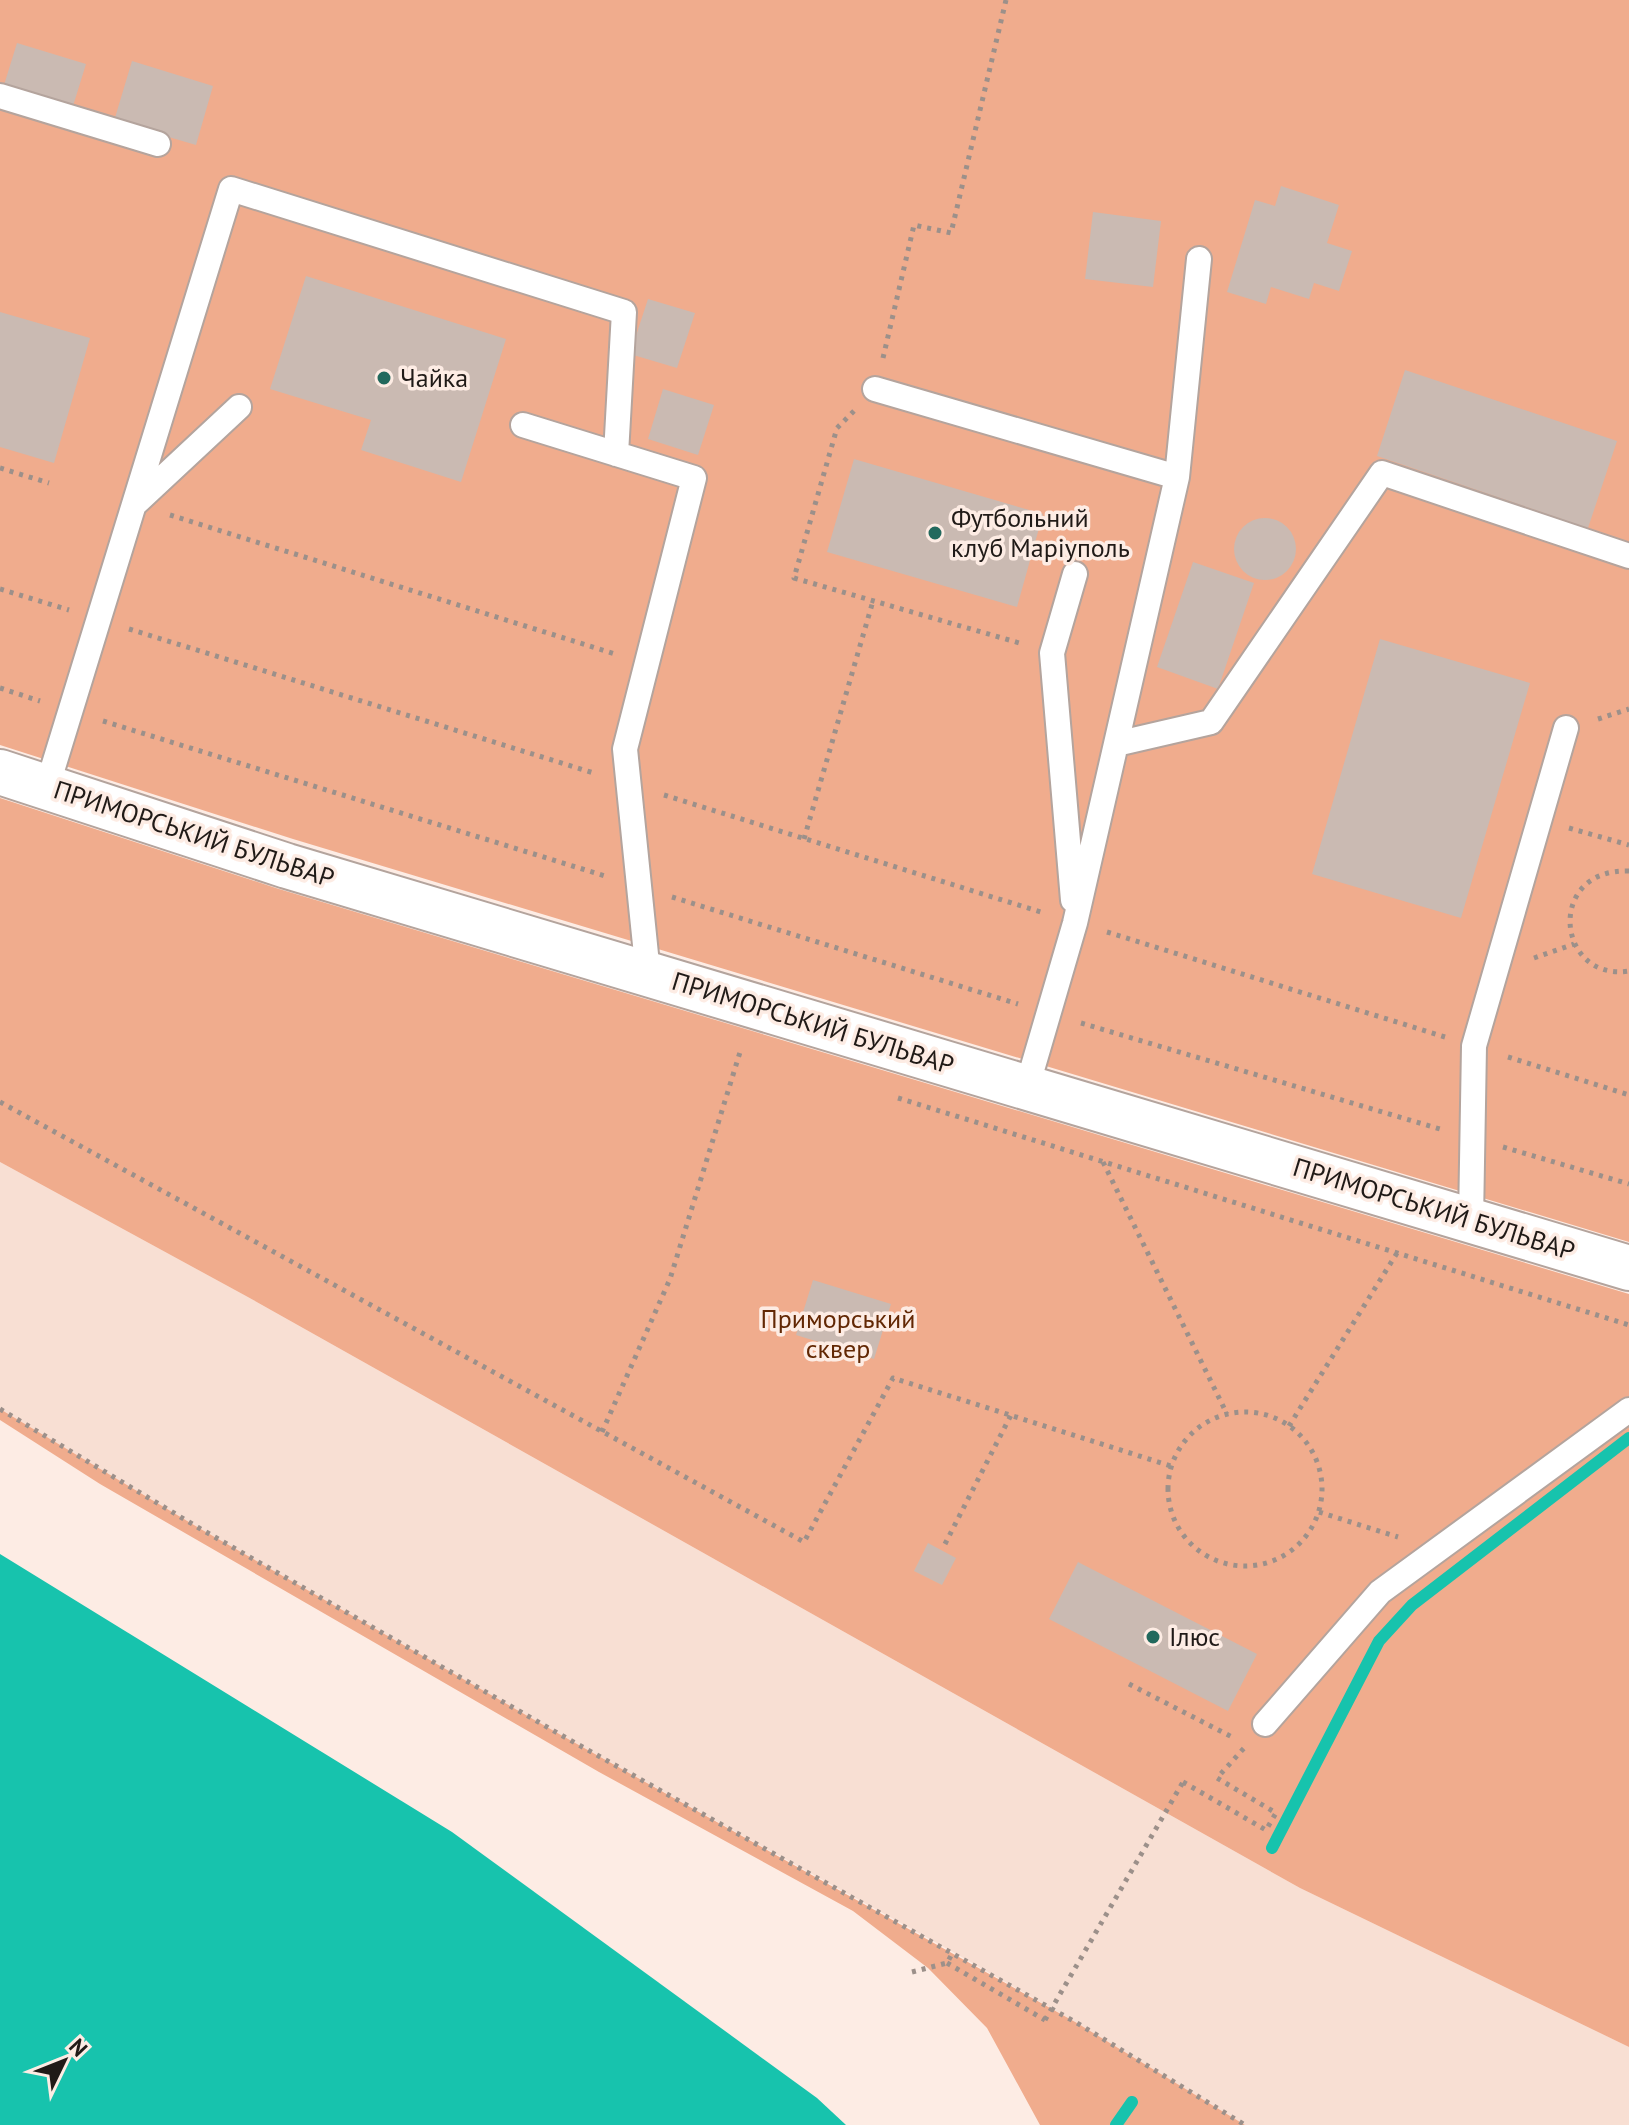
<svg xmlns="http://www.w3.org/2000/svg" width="1629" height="2125" font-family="'PT Sans',sans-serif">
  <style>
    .built { fill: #f8dfd3 }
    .green { fill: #f0ac8d }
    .water { fill: #17c3ad }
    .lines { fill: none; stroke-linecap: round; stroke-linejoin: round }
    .stream { stroke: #17c3ad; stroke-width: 12 }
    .building { fill: #cabab2 }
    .lane-casing { stroke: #b4a49d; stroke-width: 28 }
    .secondary-casing { stroke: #b4a49d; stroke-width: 48 }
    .path { stroke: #9c908a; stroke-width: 5; stroke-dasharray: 4 6; stroke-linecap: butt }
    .lane { stroke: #fff; stroke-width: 24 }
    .secondary { stroke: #fff; stroke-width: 44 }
    .path-bridge { stroke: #9c908a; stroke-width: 5; stroke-dasharray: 4 6; stroke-linecap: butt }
    .poi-dot { fill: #22695d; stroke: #fdece4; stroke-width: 3 }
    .labels { text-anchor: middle; stroke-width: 7; stroke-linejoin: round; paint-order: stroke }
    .poi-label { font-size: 26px; fill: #201a17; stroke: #fdece4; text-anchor: start }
    .street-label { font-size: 26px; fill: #201a17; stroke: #fdece4 }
    .park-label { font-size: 26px; fill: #622703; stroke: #fdece4 }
  </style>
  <rect width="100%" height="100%" fill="#fdece4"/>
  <path class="built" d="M 0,1162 L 246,1296 L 1300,1888 L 1629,2047 L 1629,2125 L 1245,2125 L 1077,2023 L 953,1952 L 561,1735 L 199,1528 L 0,1409 Z"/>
  <path class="green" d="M 0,0 L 1629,0 L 1629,1242 L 293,839 L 0,745 Z
    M 0,798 L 279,889 L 1629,1294 L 1629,2047 L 1300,1888 L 246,1296 L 0,1162 Z
    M 0,1409 L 199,1528 L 561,1735 L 1077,2023 L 1245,2125 L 1040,2125 L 987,2028 L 928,1968 L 853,1911 L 599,1772 L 100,1484 L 0,1420 Z"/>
  <path class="water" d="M 0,1554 L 452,1832 L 817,2098 L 846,2125 L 0,2125 Z"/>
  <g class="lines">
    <path class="stream" d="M 1272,1848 L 1379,1641 L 1412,1605 L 1629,1438
      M 1116,2125 L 1132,2102"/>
  </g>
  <path class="building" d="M 17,43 L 86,64 L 73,106 L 4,85 Z
    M 132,61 L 213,86 L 196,145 L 114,121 Z
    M 1281,186 L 1339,205 L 1327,243 L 1352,251 L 1339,291 L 1314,283 L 1309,299 L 1271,287 L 1266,304 L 1227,292 L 1255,200 L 1275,206 Z
    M 1093,212 L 1161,221 L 1153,287 L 1085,279 Z
    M 306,276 L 506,339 L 461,482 L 361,450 L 371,420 L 270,389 Z
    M 648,299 L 695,313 L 677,368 L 630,354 Z
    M 0,312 L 90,338 L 54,463 L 0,447 Z
    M 1405,370 L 1617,441 L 1588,528 L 1377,456 Z
    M 663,389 L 714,405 L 698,455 L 648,439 Z
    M 854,459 L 1043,514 L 1017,607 L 827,552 Z
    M1234 549a31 31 0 1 1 62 0a31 31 0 1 1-62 0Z
    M 1193,562 L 1254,583 L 1218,689 L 1157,667 Z
    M 1380,639 L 1530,683 L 1461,918 L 1312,874 Z
    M 813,1280 L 891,1304 L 874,1359 L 796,1335 Z
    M 928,1543 L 956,1558 L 942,1585 L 914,1571 Z
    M 1078,1562 L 1257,1654 L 1228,1711 L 1049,1619 Z"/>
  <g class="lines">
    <g class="lane-casing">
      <path id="lane" d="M 0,96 L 158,144
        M 875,389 L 1177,477
        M 523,425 L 694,478 L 625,749 L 648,974
        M 136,503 L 239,407
        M 1116,744 L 1211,722 L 1382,473 L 1629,556
        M 47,787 L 231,189 L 624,312 L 616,454
        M 1073,900 L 1052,653 L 1075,574
        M 1027,1087 L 1075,923 L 1177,477 L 1199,259
        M 1471,1220 L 1474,1046 L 1566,728
        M 1265,1724 L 1380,1592 L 1629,1410"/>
    </g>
    <g class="secondary-casing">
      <path id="secondary" d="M 0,772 L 287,866 L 1629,1268"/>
    </g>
    <path class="path" d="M 883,358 L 914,225 L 951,233 L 1006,0
      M 854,411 L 837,428 L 794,578 L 1023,644
      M 0,468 L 49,483
      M 170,515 L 615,654
      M 0,589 L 69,610
      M 129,629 L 597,774
      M 0,688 L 40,701
      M 1598,719 L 1629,709
      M 103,721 L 605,876
      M 664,795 L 1044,913
      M 1569,828 L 1629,845
      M 804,839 L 873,601
      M 1629,871 C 1545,868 1556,982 1629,971
      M 672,897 L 1018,1004
      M 1107,932 L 1445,1037
      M 1534,958 L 1574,944
      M 1081,1023 L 1440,1129
      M 1508,1057 L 1629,1095
      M 898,1098 L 1629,1325
      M 0,1102 L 804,1542 L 893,1378 L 1171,1466
      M 1503,1147 L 1629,1184
      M 1103,1162 L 1227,1414
      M 0,1409 L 199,1528 L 561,1735 L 1077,2023 L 1245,2125
      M1168 1489a77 77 0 1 1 154 0a77 77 0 1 1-154 0Z
      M 1289,1426 L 1397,1253
      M 602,1432 L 670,1279 L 741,1049
      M 1319,1512 L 1398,1537
      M 945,1544 L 1011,1415
      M 1129,1684 L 1234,1738
      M 1183,1782 L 1266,1830 L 1276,1813 L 1217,1778 L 1245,1747
      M 947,1963 L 1045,2020
      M 912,1972 L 947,1963 L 953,1952"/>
    <use href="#lane" class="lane"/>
    <use href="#secondary" class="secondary"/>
    <path class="path-bridge" d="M 1045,2020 L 1183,1782"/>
  </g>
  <g class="poi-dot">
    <circle cx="384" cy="378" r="8"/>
    <circle cx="935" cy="533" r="8"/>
    <circle cx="1153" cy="1637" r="8"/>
  </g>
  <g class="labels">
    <g class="poi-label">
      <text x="400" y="387">Чайка</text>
      <text x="951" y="527">Футбольний<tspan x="951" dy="30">клуб Маріуполь</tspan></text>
      <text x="1169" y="1646">Ілюс</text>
    </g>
    <g class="street-label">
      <text transform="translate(194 834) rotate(18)" y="9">ПРИМОРСЬКИЙ БУЛЬВАР</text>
      <text transform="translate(813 1023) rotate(17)" y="9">ПРИМОРСЬКИЙ БУЛЬВАР</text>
      <text transform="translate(1434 1209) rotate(17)" y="9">ПРИМОРСЬКИЙ БУЛЬВАР</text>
    </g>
    <g class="park-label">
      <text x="838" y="1328">Приморський<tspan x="838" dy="30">сквер</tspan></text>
    </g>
  </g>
  <g transform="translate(64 2061) rotate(47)" stroke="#fdece4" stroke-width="6" paint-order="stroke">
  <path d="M0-6L14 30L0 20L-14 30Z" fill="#201a17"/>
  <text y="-12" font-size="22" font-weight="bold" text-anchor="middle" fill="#201a17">N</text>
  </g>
</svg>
